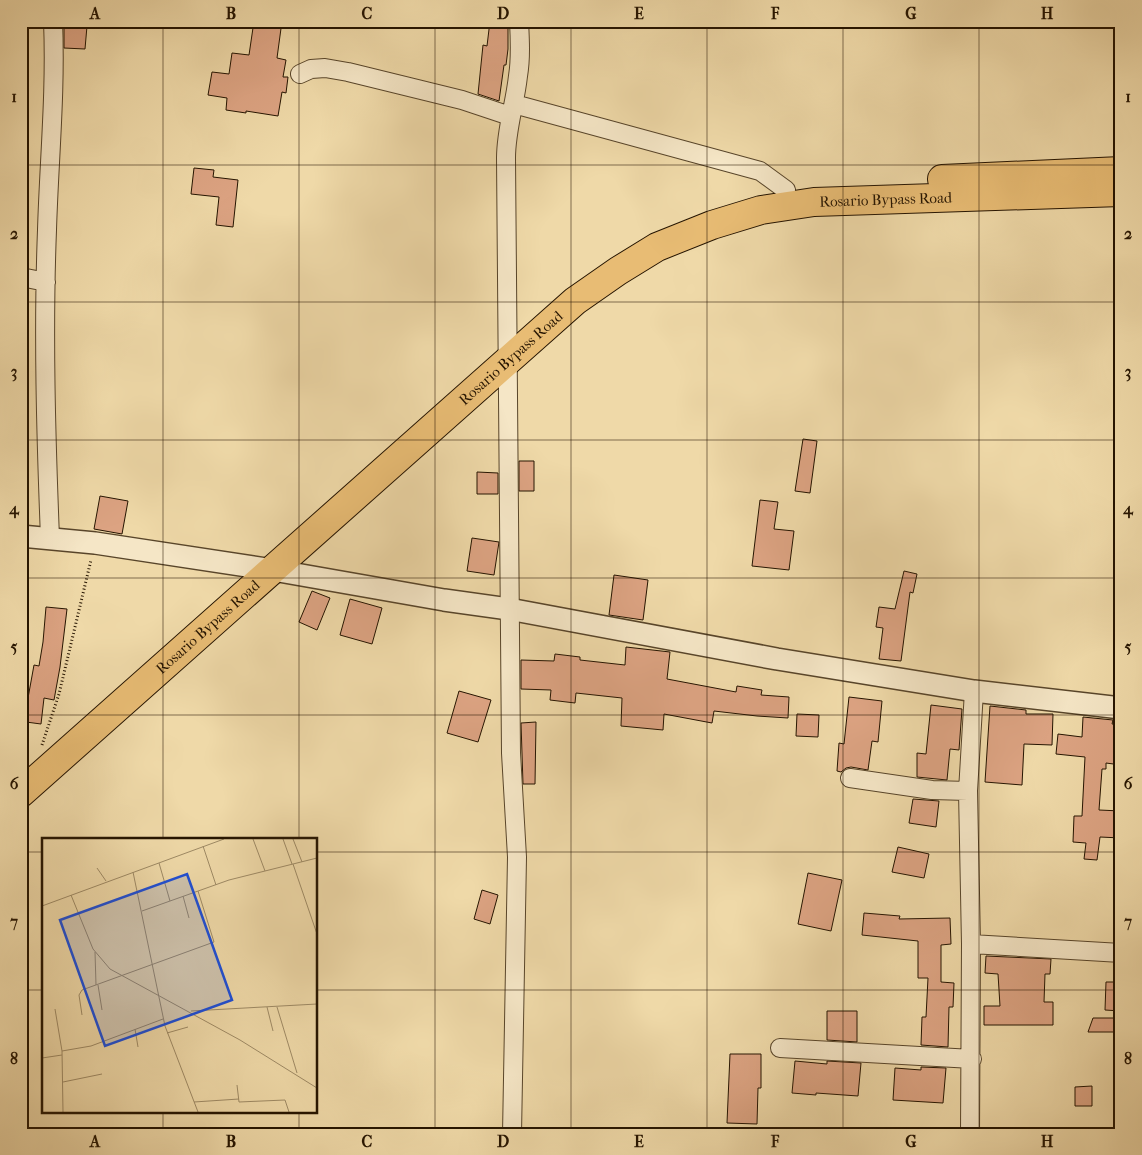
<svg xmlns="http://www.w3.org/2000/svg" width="1142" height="1155" font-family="'IM FELL French Canon',serif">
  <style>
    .building { fill: #dca382; stroke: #251400 }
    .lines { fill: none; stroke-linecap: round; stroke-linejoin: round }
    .minor-casing { stroke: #58452a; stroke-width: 20 }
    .tertiary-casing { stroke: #58452a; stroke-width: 24 }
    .primary-casing { stroke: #251400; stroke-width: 30 }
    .path { stroke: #251400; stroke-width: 3; stroke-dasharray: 1 2.5; stroke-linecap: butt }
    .minor { stroke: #f5e6c6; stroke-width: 18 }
    .tertiary { stroke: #f5e6c6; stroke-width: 21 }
    .primary { stroke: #e8bc74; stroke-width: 28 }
    .grid { fill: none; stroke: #251400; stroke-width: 1; stroke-opacity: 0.55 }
    .labels { text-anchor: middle; stroke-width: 5; stroke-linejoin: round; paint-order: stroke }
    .street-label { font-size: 15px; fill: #251400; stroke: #f5e6c6 }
    .inset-road { fill: none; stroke: #9e8a65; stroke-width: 1 }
    .view { fill: #1d4ed8; fill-opacity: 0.15; stroke: #1d4ed8; stroke-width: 2.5 }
    .inset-edge { fill: none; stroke: #251400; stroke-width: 2.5 }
    .neatline { fill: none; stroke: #251400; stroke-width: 2 }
    .grid-label { font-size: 16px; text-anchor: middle; font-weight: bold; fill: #251400 }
  </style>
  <rect width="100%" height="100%" fill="#efd9a8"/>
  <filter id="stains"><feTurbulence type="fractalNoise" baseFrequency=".004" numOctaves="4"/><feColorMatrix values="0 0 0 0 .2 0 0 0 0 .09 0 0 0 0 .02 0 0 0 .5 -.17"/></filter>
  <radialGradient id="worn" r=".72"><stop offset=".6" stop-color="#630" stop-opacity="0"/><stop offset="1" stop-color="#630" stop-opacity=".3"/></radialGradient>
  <path class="building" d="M 254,21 L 282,21 L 277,58 L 286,60 L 283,77 L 288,77 L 286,93 L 282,92 L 278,116 L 246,111 L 246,113 L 226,110 L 227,98 L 208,95 L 212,72 L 229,74 L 232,53 L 249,55 Z
    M 490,21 L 508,21 L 508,49 L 506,65 L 504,65 L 499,101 L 478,94 L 483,45 L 487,46 Z
    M 64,24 L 87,26 L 85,49 L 64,48 Z
    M 194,168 L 214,170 L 213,177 L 238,180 L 233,227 L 216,225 L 219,197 L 191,194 Z
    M 803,439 L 817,441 L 810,493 L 795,491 Z
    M 519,461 L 534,461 L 534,491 L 519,491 Z
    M 477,472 L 498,473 L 498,494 L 477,494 Z
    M 100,496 L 128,501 L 122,534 L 94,529 Z
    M 760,500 L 778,502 L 774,529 L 794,531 L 789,570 L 752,566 Z
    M 472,538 L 499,542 L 494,575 L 467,571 Z
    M 904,571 L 917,574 L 913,593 L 910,592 L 901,661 L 879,659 L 883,628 L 876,627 L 879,607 L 895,609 Z
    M 614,575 L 648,580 L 643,620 L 609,615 Z
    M 312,591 L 330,598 L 317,630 L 299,622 Z
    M 350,599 L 382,608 L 372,644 L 340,635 Z
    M 46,607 L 67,609 L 60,667 L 54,700 L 44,698 L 41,724 L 26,722 L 28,698 L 34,665 L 39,666 L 43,642 Z
    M 626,647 L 670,652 L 667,679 L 736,692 L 737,686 L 762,690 L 761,695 L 789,697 L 788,718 L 757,716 L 714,711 L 712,723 L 664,714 L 663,730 L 621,726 L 622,698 L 576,693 L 575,703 L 550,700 L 551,690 L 521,689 L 521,660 L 554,661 L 555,654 L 580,657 L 580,660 L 625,665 Z
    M 459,691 L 491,700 L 478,742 L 447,733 Z
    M 849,697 L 882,701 L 878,742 L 872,741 L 868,770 L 851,767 L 846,768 L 841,772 L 837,771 L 839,743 L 844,744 Z
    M 931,705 L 962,709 L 959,750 L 950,749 L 947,780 L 917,777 L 917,753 L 926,754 Z
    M 990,706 L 1026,710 L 1026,714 L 1053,714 L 1052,745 L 1024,744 L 1022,785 L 985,782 Z
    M 797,714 L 819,715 L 818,737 L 796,736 Z
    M 1083,717 L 1113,720 L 1112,724 L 1121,724 L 1121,765 L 1106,763 L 1106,769 L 1102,769 L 1099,810 L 1121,811 L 1121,838 L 1100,837 L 1097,860 L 1084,859 L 1086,843 L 1073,842 L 1074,816 L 1082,816 L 1085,757 L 1056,754 L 1058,734 L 1082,737 Z
    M 536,722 L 535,784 L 523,784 L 521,723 Z
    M 913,799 L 939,801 L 936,827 L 909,823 Z
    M 898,847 L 929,854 L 924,878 L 892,872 Z
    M 808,873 L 842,880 L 831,931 L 798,924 Z
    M 482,890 L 498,895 L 490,924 L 474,919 Z
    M 864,913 L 900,916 L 899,919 L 950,918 L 951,944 L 941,945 L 941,982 L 954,983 L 953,1007 L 949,1007 L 948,1047 L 921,1045 L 922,1017 L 926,1017 L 928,978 L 918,978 L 918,941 L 862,935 Z
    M 986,956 L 1051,959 L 1050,974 L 1045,974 L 1044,1002 L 1053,1002 L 1053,1025 L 984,1025 L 984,1006 L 1000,1006 L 998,974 L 985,973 Z
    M 1106,982 L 1121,982 L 1121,1011 L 1105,1010 Z
    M 827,1011 L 857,1011 L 857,1042 L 827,1040 Z
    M 1093,1018 L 1115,1018 L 1115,1032 L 1088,1032 Z
    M 730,1054 L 761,1054 L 761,1088 L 758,1088 L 757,1124 L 727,1123 Z
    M 795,1061 L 827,1064 L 827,1061 L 861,1063 L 858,1096 L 816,1093 L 816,1095 L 792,1093 Z
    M 921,1067 L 946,1068 L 943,1103 L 893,1100 L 895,1068 L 921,1070 Z
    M 1092,1086 L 1092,1106 L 1075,1106 L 1075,1087 Z"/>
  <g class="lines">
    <g class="minor-casing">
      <path id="minor" d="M 300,74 L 311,69 L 325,68 L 348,72 L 462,100 L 510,116
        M 514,104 L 760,171 L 786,190
        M 21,277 L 46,282
        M 50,538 C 46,436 43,333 47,230 C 49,161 56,91 53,21
        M 850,778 L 932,790 L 968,791
        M 971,944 L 1121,953
        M 780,1048 L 972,1059
        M 512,1134 L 517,857 L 511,753 L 506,158 C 506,130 515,104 518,76 C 521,58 520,40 519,21
        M 970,1134 L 971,944 L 968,791 L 974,691"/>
    </g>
    <g class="tertiary-casing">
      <path id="tertiary" d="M 21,536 L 95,543 L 273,570 L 444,600 L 509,609 L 777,659 L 974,691 L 1121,708"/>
    </g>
    <g class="primary-casing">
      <g id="primary">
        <path d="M 942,179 L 1121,171"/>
        <path id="s1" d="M 21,793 L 575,301 L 618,271 L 657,247 L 712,225 L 761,210 L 814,202 L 1121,192"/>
      </g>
    </g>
    <path class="path" d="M 42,745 L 59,694 L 91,560"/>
    <use href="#minor" class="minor"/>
    <use href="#tertiary" class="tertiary"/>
    <use href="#primary" class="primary"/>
  </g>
  <path class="grid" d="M 163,21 L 163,839M 299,21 L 299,839M 435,21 L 435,1134M 571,21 L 571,1134M 707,21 L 707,1134M 843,21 L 843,1134M 979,21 L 979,1134M 21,165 L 1121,165M 21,302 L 1121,302M 21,440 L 1121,440M 21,578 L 1121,578M 21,715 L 1121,715M 21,852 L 44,852M 316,852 L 1121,852M 21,990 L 44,990M 316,990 L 1121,990M 163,1111 L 163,1134M 299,1111 L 299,1134"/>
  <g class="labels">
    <g class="street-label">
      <text dy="5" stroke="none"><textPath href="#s1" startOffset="1075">Rosario Bypass Road</textPath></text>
      <text dy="5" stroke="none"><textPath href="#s1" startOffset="655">Rosario Bypass Road</textPath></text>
      <text dy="5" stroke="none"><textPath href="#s1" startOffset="250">Rosario Bypass Road</textPath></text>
    </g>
  </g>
  <g transform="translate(42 838)">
    <rect width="275" height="275" fill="#efd9a8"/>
    <path class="inset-road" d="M 211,1 L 223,33M 241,1 L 250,26M 251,1 L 260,24M 161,8 L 174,47M 117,25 L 128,63M 251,26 L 275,96M 55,30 L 64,43M 91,34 L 123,188 L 156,274M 29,57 L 51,111 L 68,131 L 198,202 L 275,250M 141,58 L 147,80M 0,68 L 182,1M 100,73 L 187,42 L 275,20M 53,114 L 54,147M 56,147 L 60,172M 225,169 L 231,193M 235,169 L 255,235M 13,171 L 20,213 L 21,274M 149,173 L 275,166M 40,177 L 37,157 L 40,152 L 172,104 L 156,53M 93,191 L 96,209M 125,195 L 146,189M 20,213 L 49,208 L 121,181M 0,220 L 20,217M 21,244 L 60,236M 195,247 L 197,264 L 243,262 L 247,274M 152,264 L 197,261"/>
    <path class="view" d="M 145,36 L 190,162 L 63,208 L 18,82 Z"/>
    <rect width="275" height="275" class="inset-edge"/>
  </g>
  <rect width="1142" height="1155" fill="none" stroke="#efd9a8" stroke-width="55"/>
  <rect x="28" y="28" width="1086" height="1100" class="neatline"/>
  <g class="grid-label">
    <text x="95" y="19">A</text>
    <text x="231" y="19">B</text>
    <text x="367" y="19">C</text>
    <text x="503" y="19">D</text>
    <text x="639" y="19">E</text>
    <text x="775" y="19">F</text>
    <text x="911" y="19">G</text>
    <text x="1047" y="19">H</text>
    <text x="14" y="102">1</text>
    <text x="1128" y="102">1</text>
    <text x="14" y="239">2</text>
    <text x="1128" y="239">2</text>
    <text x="14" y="377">3</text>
    <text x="1128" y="377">3</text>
    <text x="14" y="514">4</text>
    <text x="1128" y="514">4</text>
    <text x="14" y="652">5</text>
    <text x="1128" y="652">5</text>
    <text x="14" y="789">6</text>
    <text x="1128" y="789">6</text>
    <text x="14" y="927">7</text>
    <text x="1128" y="927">7</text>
    <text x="14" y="1064">8</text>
    <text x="1128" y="1064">8</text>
    <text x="95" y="1147">A</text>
    <text x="231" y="1147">B</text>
    <text x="367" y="1147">C</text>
    <text x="503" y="1147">D</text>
    <text x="639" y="1147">E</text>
    <text x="775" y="1147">F</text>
    <text x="911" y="1147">G</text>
    <text x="1047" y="1147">H</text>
  </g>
  <rect width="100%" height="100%" filter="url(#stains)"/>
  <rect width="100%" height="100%" fill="url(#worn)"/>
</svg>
